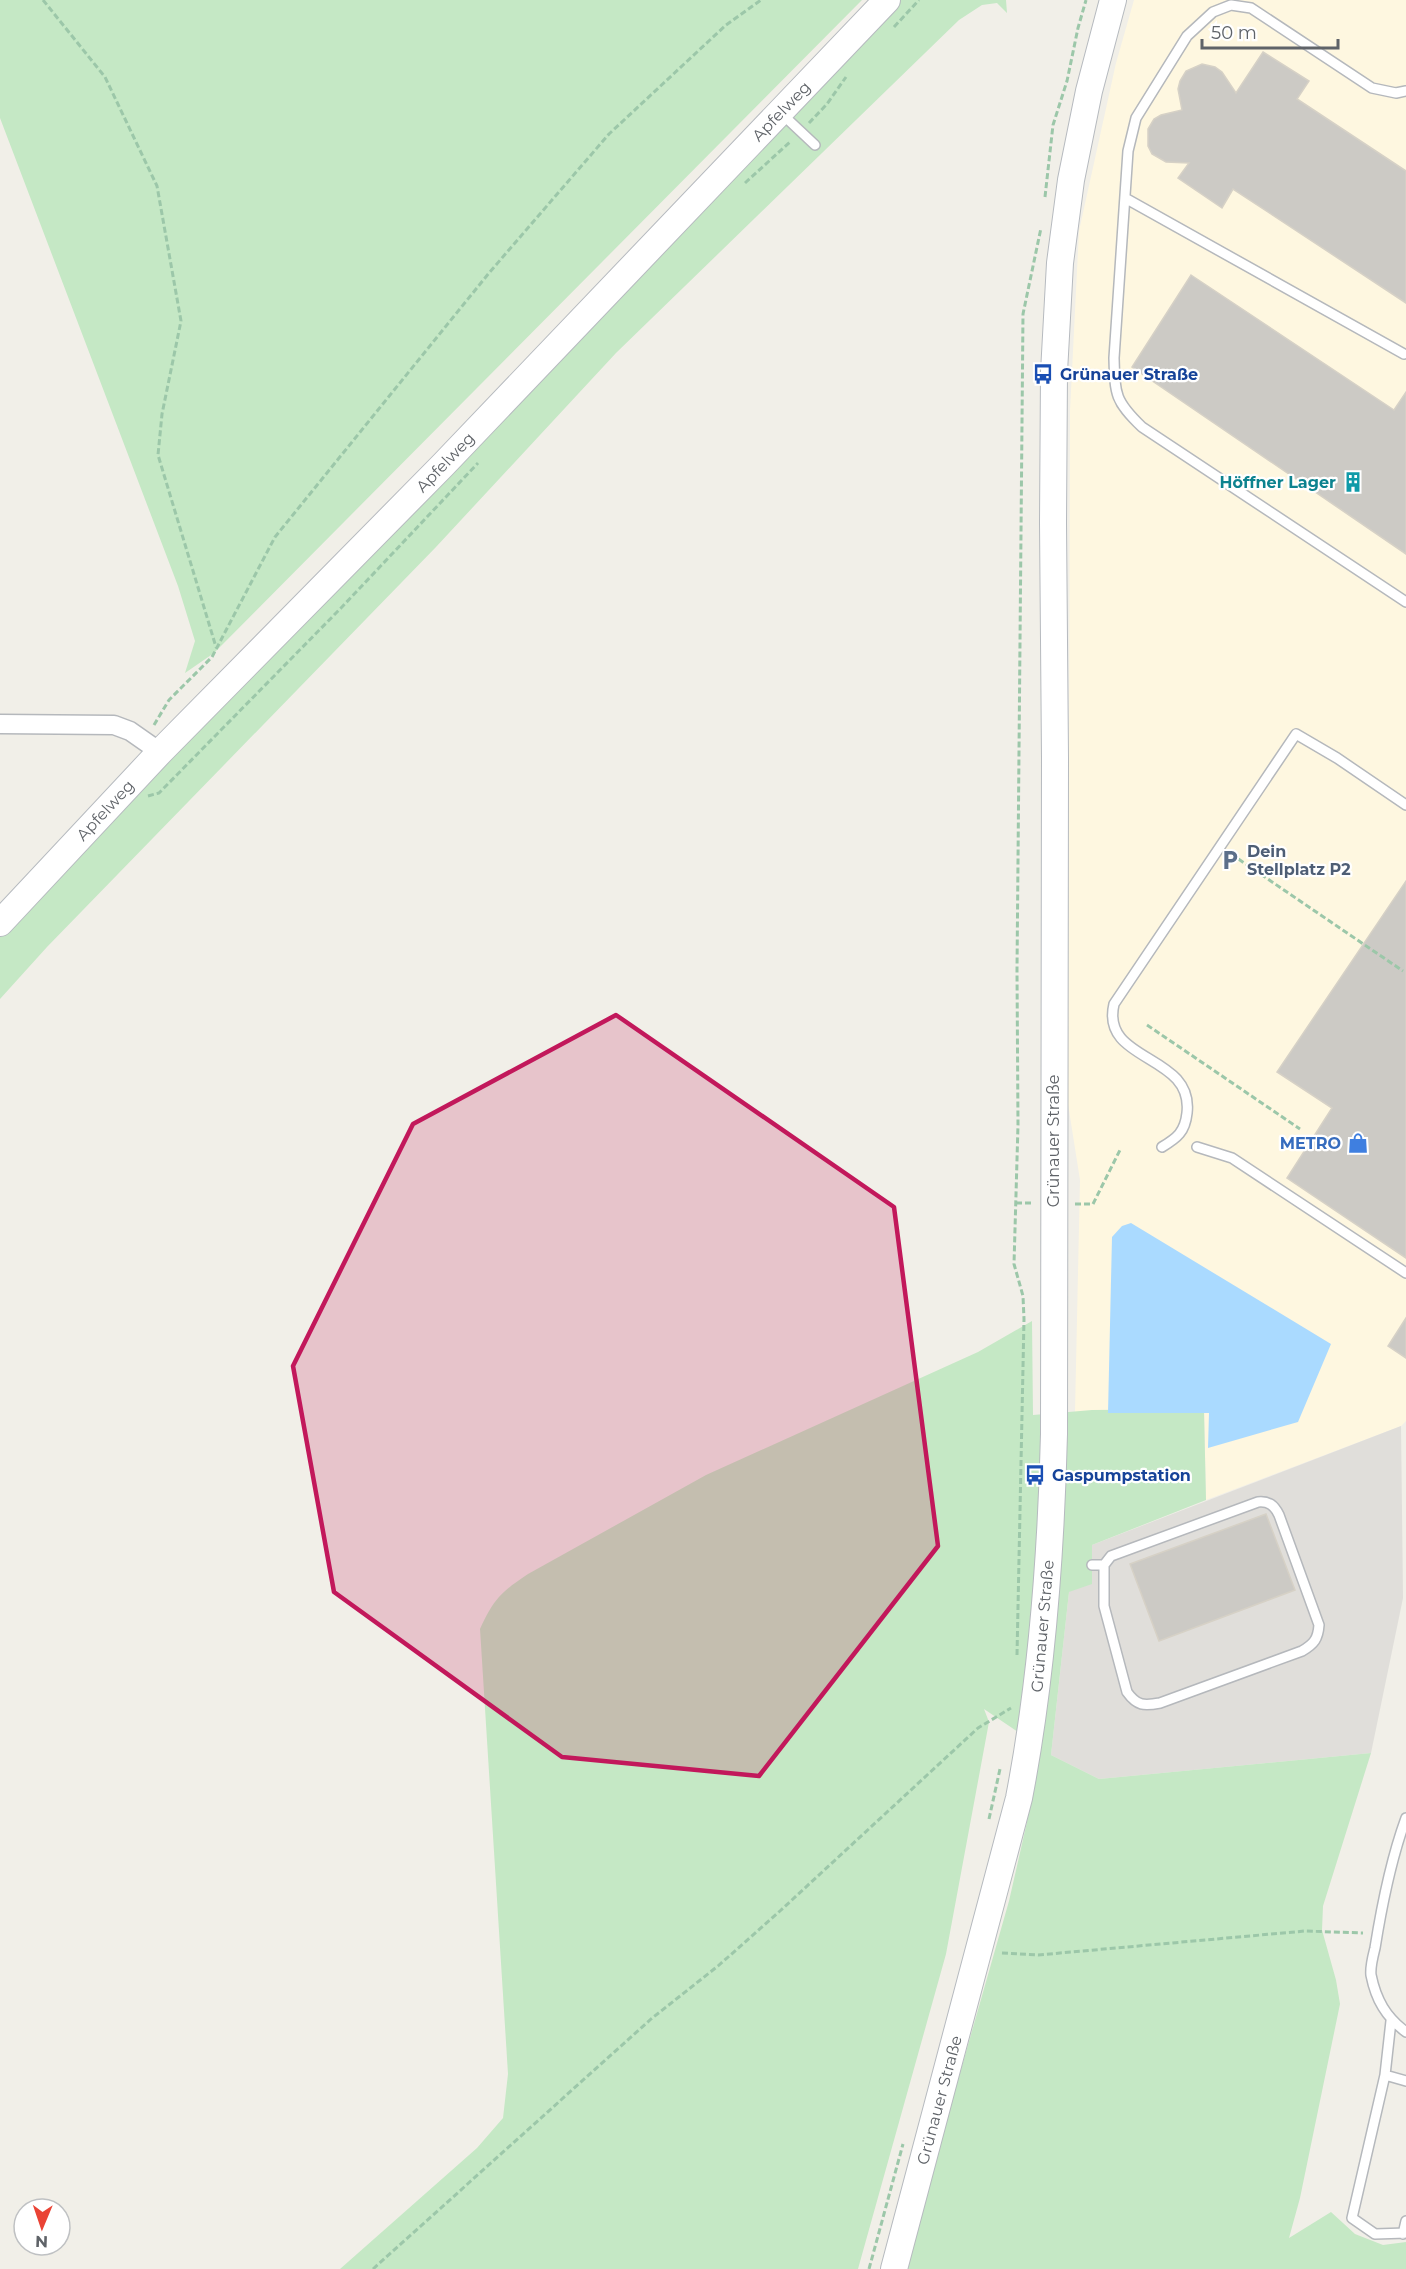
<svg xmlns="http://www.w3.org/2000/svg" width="1406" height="2269" font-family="Montserrat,sans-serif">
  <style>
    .commercial { fill: #fef7e0 }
    .industrial { fill: #e0deda }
    .green { fill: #c5e8c5 }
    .water { fill: #aadaff }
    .building { fill: #cccac5; stroke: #d6d1c6; stroke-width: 1.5 }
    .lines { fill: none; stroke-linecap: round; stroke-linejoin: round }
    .lane-casing { stroke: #b5b8bc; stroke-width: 12 }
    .street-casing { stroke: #b5b8bc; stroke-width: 21 }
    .secondary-casing { stroke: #b6babf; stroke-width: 28 }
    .path { stroke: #9cc7a9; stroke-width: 3; stroke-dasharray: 6 3; stroke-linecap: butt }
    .lane { stroke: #fff; stroke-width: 9 }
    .street { stroke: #fff; stroke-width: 18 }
    .secondary { stroke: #fff; stroke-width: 26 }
    .marked { fill: #c2185b; fill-opacity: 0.2; stroke: #c2185b; stroke-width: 4.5; stroke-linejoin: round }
    .labels { text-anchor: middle; stroke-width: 4.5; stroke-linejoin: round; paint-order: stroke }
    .street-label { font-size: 16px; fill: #5f6368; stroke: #fff }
    .transit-label { font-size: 16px; font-weight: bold; fill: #164399; stroke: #fff; text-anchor: start }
    .culture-label { font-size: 16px; font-weight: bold; fill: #0d838f; stroke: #fff; text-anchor: end }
    .service-label { font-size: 16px; font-weight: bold; fill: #4e5e75; stroke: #fff; text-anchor: start }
    .shop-label { font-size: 16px; font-weight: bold; fill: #366cbe; stroke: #fff; text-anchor: end }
  </style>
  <rect width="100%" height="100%" fill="#f1efe8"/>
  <path class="commercial" d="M 1134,0 L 1406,0 L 1406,1421 L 1401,1426 L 1206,1500 L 1204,1410 L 1075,1412 L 1080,1180 L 1068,1104 L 1070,411 L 1079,231 L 1116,63 Z"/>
  <path class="industrial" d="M 1401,1426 L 1403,1598 L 1371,1753 L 1099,1779 L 1051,1755 L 1069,1592 L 1092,1545 Z"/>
  <path class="green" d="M 0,0 L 862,0 L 214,653 L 185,673 L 195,641 L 178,586 L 0,118 Z
    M 900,0 L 1006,0 L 1007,13 L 997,3 L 982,5 L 959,20 L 616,353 L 436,547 L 47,947 L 0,999 L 0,935 L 167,757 Z
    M 1032,1321 L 1033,1415 L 1092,1410 L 1204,1409 L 1206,1500 L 1092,1545 L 1092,1584 L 1069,1592 L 1051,1755 L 1099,1779 L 1371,1753 L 1323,1906 L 1322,1930 L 1336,1980 L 1340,2004 L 1300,2198 L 1289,2238 L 1331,2212 L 1355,2234 L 1383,2245 L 1406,2242 L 1406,2269 L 907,2269 L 923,2203 L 1009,1901 L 1027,1822 L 1037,1745 L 984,1709 L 989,1722 L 946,1954 L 858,2269 L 340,2269 L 477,2148 L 503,2118 L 508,2074 L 480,1629 C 494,1599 501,1592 528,1574 L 706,1475 L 978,1352 Z"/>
  <path class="water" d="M 1131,1223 L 1331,1344 L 1298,1422 L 1208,1448 L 1209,1413 L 1108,1413 L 1112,1237 L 1122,1226 Z"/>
  <path class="building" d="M 1263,52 L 1309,81 L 1297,99 L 1406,171 L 1406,303 L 1233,189 L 1222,208 L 1178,178 L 1189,163 L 1166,162 L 1152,154 L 1148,146 L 1148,129 L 1154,119 L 1161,115 L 1182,110 L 1178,89 L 1180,81 L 1186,71 L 1202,64 L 1215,67 L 1222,72 L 1236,93 Z
    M 1191,275 L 1394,410 L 1406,392 L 1406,554 L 1132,367 Z
    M 1406,881 L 1406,1258 L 1287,1178 L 1332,1108 L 1277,1072 Z
    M 1406,1318 L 1406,1358 L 1388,1346 Z
    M 1266,1514 L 1295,1590 L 1159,1641 L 1130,1564 Z"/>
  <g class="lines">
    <g class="lane-casing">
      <path id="lane" d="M 1406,91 L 1396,93 L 1372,88 L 1251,8 L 1231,5 L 1213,12 L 1187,36 L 1136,118 L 1128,151 L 1114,358 C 1115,395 1115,401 1142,427 L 1406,602
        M 782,114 L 815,145
        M 1125,198 L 1404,354
        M 1162,1147 C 1177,1138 1185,1132 1187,1113 C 1194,1053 1100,1063 1114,1004 L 1296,734 L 1337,758 L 1406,805
        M 1197,1147 L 1232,1158 L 1406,1273
        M 1092,1565 L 1104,1565 L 1111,1556 L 1258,1502 C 1269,1501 1274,1505 1279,1515 L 1319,1625 C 1318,1639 1314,1644 1302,1651 L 1160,1703 C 1144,1706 1137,1706 1127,1692 L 1104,1606 L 1104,1565
        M 1406,1818 C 1391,1859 1382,1904 1375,1948 C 1373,1956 1370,1967 1371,1975 C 1376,2000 1386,2017 1406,2032
        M 1391,2021 L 1385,2075 L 1352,2218 L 1375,2234 L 1406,2233
        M 1385,2075 L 1406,2081
        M 1403,2234 L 1406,2221"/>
    </g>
    <g class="street-casing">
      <path id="street" d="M 0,724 L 114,725 L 130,731 L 160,752"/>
    </g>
    <g class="secondary-casing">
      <path id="secondary" d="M 0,923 L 160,752 L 443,465 L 887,0
        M 894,2269 L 1019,1798 C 1042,1679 1051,1555 1054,1434 L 1055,758 L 1053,523 L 1054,372 L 1060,263 L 1071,180 L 1089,91 L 1113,0"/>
    </g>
    <path class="path" d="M 43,0 L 105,77 L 157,186 L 181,321 L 162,414 L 158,455 L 216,647
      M 894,27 L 919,0
      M 809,123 L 827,104 L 846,77
      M 745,183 L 791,141
      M 1045,197 L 1053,125 L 1067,81 L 1078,28 L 1086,0
      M 154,725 L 169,700 L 212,657 L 275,537 L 489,273 L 609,134 L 726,25 L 761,0
      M 148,796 L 159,793 L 341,608 L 478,463
      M 1231,854 L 1403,971
      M 1147,1025 L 1300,1129
      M 1016,1203 L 1032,1203
      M 1075,1204 L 1093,1204 L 1121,1148
      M 1017,1655 L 1024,1319 L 1023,1296 L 1014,1264 L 1018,1125 L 1017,970 L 1023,314 L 1041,228
      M 989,1819 L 1000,1769
      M 1002,1953 L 1038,1955 L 1305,1931 L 1363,1933
      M 373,2269 L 651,2019 L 718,1966 L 780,1911 L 978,1728 L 1011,1708
      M 869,2269 L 903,2144"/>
    <use href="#lane" class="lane"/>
    <use href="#street" class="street"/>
    <use href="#secondary" class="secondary"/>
  </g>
  <path class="marked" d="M 616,1015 L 894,1207 L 938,1546 L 759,1776 L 562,1757 L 334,1592 L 293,1366 L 413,1124 Z"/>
  <defs>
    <g id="bus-bare" transform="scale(1.62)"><path d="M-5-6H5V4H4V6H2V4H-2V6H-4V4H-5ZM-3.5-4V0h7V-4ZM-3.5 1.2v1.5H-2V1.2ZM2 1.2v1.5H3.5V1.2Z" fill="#1a4fb4" stroke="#fff" stroke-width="2.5" paint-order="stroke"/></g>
    <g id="building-bare" transform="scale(1.62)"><path d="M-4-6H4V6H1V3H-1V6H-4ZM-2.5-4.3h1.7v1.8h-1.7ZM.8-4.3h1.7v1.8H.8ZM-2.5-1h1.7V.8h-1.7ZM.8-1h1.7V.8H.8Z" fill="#0f9aa8" stroke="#fff" stroke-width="2.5" paint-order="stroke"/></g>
    <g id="parking-bare" transform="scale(1.62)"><path d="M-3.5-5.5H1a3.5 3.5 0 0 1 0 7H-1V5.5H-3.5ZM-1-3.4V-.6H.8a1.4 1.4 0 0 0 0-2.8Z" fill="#5c6f8a" stroke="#fff" stroke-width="2.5" paint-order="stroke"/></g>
    <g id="shop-bare" transform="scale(1.62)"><path d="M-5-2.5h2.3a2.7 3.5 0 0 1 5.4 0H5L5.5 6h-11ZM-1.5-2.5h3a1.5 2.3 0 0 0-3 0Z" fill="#3f7fe0" stroke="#fff" stroke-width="2.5" paint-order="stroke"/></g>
  </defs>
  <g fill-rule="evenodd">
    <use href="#bus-bare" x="1043" y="374"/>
    <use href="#building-bare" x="1353" y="482"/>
    <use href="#parking-bare" x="1230" y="860"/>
    <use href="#shop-bare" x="1358" y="1143"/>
    <use href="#bus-bare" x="1035" y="1475"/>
  </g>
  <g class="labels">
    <g class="street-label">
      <text transform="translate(781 111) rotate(-46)" y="6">Apfelweg</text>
      <text transform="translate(445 462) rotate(-46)" y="6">Apfelweg</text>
      <text transform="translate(105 810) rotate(-47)" y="6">Apfelweg</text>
      <text transform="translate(1053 1141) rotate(-90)" y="6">Grünauer Straße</text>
      <text transform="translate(1042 1626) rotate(-85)" y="6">Grünauer Straße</text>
      <text transform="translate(939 2100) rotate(-75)" y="6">Grünauer Straße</text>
    </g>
    <g class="transit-label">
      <text x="1060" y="380">Grünauer Straße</text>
      <text x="1052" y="1481">Gaspumpstation</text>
    </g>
    <g class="culture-label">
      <text x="1336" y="488">Höffner Lager</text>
    </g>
    <g class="service-label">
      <text x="1247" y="857">Dein<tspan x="1247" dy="18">Stellplatz P2</tspan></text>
    </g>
    <g class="shop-label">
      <text x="1341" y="1149">METRO</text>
    </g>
  </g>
  <g transform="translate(42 2227) rotate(182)"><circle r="28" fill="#ffffff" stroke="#bfc1c3" stroke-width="1.5"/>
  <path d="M0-4.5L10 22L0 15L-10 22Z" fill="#ea4335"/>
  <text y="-9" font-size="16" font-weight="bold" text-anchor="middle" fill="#5f6368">N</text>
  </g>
  <path d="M1202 39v9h136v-9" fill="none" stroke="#5f6368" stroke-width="3"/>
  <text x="1211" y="39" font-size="18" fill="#5f6368" stroke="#ffffff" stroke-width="4.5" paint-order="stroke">50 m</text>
</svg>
